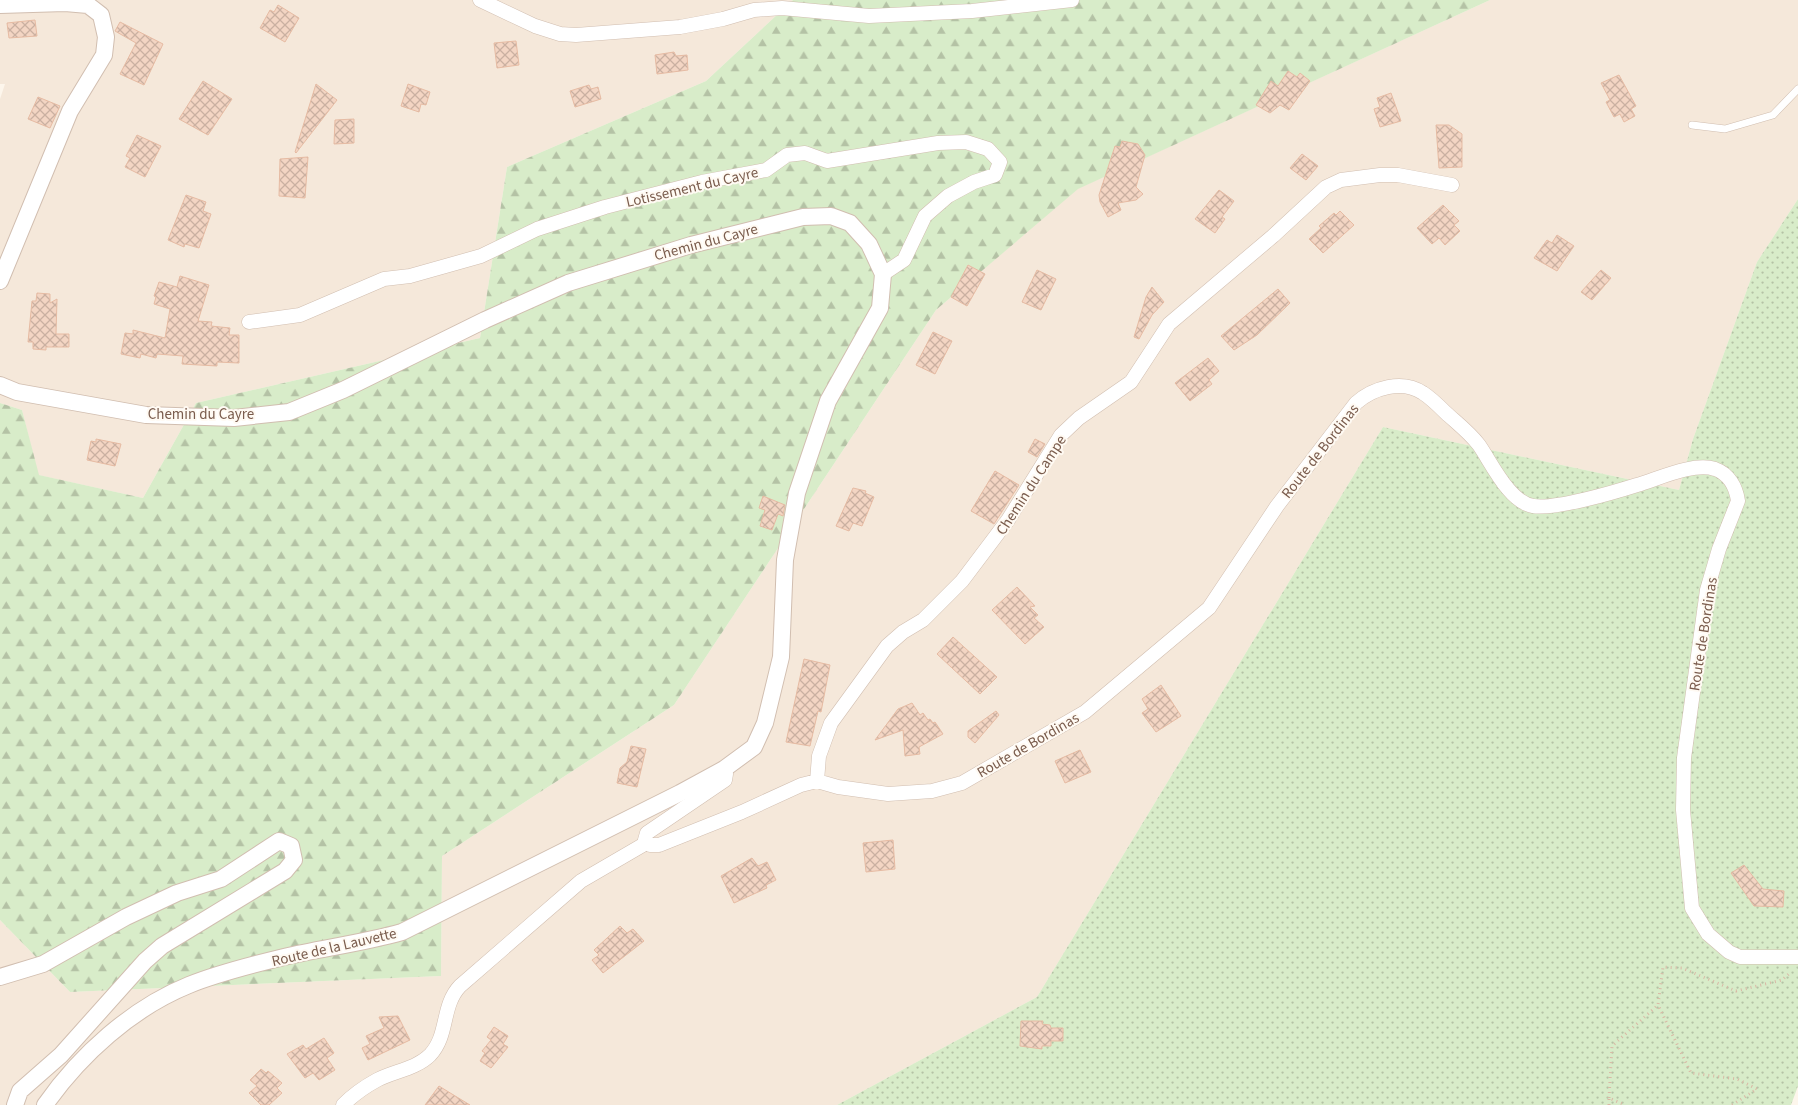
<svg xmlns="http://www.w3.org/2000/svg" width="1798" height="1105" font-family="'Source Sans 3',sans-serif">
  <style>
    .residential { fill: #f5e8da }
    .grass { fill: url(#grass-dots) }
    .forest { fill: url(#forest-firs) }
    .building { fill: url(#building-cross-hatch); stroke: #e6bba3 }
    .lines { fill: none; stroke-linecap: round; stroke-linejoin: round }
    .service-casing { stroke: #d1beb0; stroke-width: 8 }
    .minor-casing { stroke: #d1beb0; stroke-width: 15 }
    .tertiary-casing { stroke: #d1beb0; stroke-width: 18 }
    .path { stroke: #d9b8a5; stroke-width: 3; stroke-dasharray: 1 4; stroke-linecap: butt }
    .service { stroke: #fff; stroke-width: 7 }
    .minor { stroke: #fff; stroke-width: 14 }
    .tertiary { stroke: #fff; stroke-width: 16 }
    .labels { text-anchor: middle; stroke-width: 4; stroke-linejoin: round; paint-order: stroke }
    .street-label { font-size: 15px; fill: #7a5c4d; stroke: #fffaf3 }
  </style>
  <defs>
    <pattern id="grass-dots" width="8" height="8" patternUnits="userSpaceOnUse" patternTransform="scale(1.25)"><rect width="8" height="8" fill="#d8ecc9"/><path d="M2 2h.1M6 6h.1" fill="none" stroke="#b4c2a5" stroke-width="1.8" stroke-linecap="round"/></pattern>
    <pattern id="forest-firs" width="22" height="20" patternUnits="userSpaceOnUse" patternTransform="scale(1.25)"><rect width="22" height="20" fill="#d8ecc9"/><path d="M5 1l3.5 6h-7zM16 11l3.5 6h-7z" fill="#b4c2a5"/></pattern>
    <pattern id="building-cross-hatch" width="8" height="8" patternUnits="userSpaceOnUse" patternTransform="scale(1.25)"><rect width="8" height="8" fill="#f3d5c3"/><path d="M0 0l8 8M0 8l8-8" fill="none" stroke="#cab0a1"/></pattern>
  </defs>
  <rect width="100%" height="100%" fill="#fdf6ec"/>
  <path class="residential" d="M 0,0 L 793,0 L 706,81 L 507,167 L 480,338 L 196,403 L 143,498 L 38,475 L 22,410 L 0,403 L 0,99 L 5,84 L 0,84 Z
    M 1490,0 L 1798,0 L 1798,199 L 1757,262 L 1693,439 L 1679,490 L 1383,427 L 1037,997 L 837,1105 L 0,1105 L 0,920 L 70,992 L 441,976 L 442,856 L 674,705 L 936,310 L 1077,189 Z"/>
  <path class="grass" d="M 1798,199 L 1798,1086 L 1791,1105 L 837,1105 L 1037,997 L 1383,427 L 1679,490 L 1693,439 L 1757,262 Z"/>
  <path class="forest" d="M 793,0 L 1490,0 L 1078,189 L 936,310 L 674,705 L 442,856 L 441,976 L 70,992 L 0,920 L 0,403 L 22,410 L 39,475 L 143,498 L 196,403 L 480,338 L 507,167 L 706,81 Z"/>
  <path class="building" d="M 278,5 L 299,18 L 285,42 L 260,28 L 270,10 L 274,12 Z
    M 35,20 L 37,36 L 9,38 L 7,23 Z
    M 120,22 L 163,44 L 144,85 L 120,74 L 136,43 L 115,31 Z
    M 516,41 L 519,65 L 497,68 L 494,43 Z
    M 674,52 L 676,56 L 687,55 L 688,70 L 657,74 L 655,55 Z
    M 1288,71 L 1297,77 L 1300,73 L 1310,81 L 1289,110 L 1280,105 L 1270,113 L 1256,105 L 1271,81 L 1278,86 Z
    M 1619,75 L 1636,106 L 1631,109 L 1635,116 L 1624,122 L 1620,114 L 1614,117 L 1606,102 L 1610,100 L 1601,83 Z
    M 203,81 L 232,99 L 208,135 L 179,119 Z
    M 316,84 L 337,100 L 296,153 L 295,152 Z
    M 408,84 L 430,92 L 426,105 L 421,104 L 419,112 L 401,106 Z
    M 589,85 L 591,89 L 598,87 L 601,99 L 575,107 L 570,91 Z
    M 1391,93 L 1401,121 L 1380,127 L 1374,109 L 1380,107 L 1377,98 Z
    M 38,97 L 60,106 L 50,128 L 28,119 Z
    M 354,119 L 354,143 L 334,144 L 335,120 Z
    M 1436,125 L 1449,125 L 1462,134 L 1462,167 L 1439,168 Z
    M 137,135 L 161,146 L 145,177 L 125,167 L 130,158 L 126,156 Z
    M 1122,141 L 1138,144 L 1145,155 L 1136,187 L 1143,194 L 1136,200 L 1118,203 L 1121,210 L 1108,217 L 1100,202 L 1099,195 L 1115,146 L 1120,147 Z
    M 1302,154 L 1318,166 L 1306,180 L 1290,168 Z
    M 308,157 L 305,198 L 279,196 L 280,159 Z
    M 1219,190 L 1234,201 L 1222,217 L 1225,219 L 1215,233 L 1195,219 Z
    M 186,195 L 206,202 L 203,211 L 211,214 L 199,248 L 185,244 L 184,247 L 168,240 Z
    M 1443,205 L 1459,221 L 1454,225 L 1460,231 L 1445,245 L 1439,238 L 1432,244 L 1417,228 Z
    M 1340,211 L 1354,225 L 1323,253 L 1309,239 L 1321,228 L 1319,226 L 1334,213 L 1336,215 Z
    M 1557,235 L 1574,246 L 1557,271 L 1534,258 L 1547,240 L 1552,243 Z
    M 968,265 L 985,274 L 967,306 L 951,297 Z
    M 1037,270 L 1056,279 L 1041,310 L 1022,302 Z
    M 1601,270 L 1611,278 L 1592,300 L 1581,292 Z
    M 180,276 L 209,285 L 198,321 L 212,322 L 211,326 L 230,328 L 229,335 L 239,335 L 239,363 L 217,362 L 217,366 L 182,364 L 183,356 L 157,354 L 156,358 L 141,354 L 140,358 L 121,354 L 125,333 L 133,334 L 133,330 L 165,338 L 170,309 L 154,304 L 156,297 L 154,296 L 159,282 L 177,287 Z
    M 1152,287 L 1164,302 L 1152,315 L 1139,339 L 1134,337 L 1146,297 Z
    M 1278,289 L 1290,303 L 1257,335 L 1234,350 L 1221,336 Z
    M 37,293 L 50,294 L 50,303 L 57,299 L 56,334 L 69,334 L 69,347 L 46,347 L 46,350 L 33,349 L 33,342 L 28,342 L 32,301 L 36,301 Z
    M 933,332 L 952,341 L 935,374 L 916,365 Z
    M 1208,358 L 1219,371 L 1209,380 L 1212,384 L 1190,401 L 1175,383 Z
    M 96,439 L 121,444 L 115,466 L 87,460 L 91,441 L 96,442 Z
    M 1035,439 L 1045,444 L 1037,457 L 1028,452 Z
    M 995,471 L 1019,485 L 994,524 L 971,511 Z
    M 853,488 L 866,491 L 865,493 L 874,497 L 862,526 L 853,523 L 849,531 L 836,526 Z
    M 763,496 L 785,505 L 783,516 L 778,514 L 772,530 L 760,526 L 765,510 L 759,508 Z
    M 1017,587 L 1035,606 L 1030,607 L 1038,615 L 1034,618 L 1044,627 L 1025,644 L 992,610 Z
    M 953,637 L 997,677 L 980,694 L 937,654 Z
    M 804,659 L 830,665 L 821,712 L 818,711 L 810,746 L 786,742 Z
    M 1161,685 L 1181,716 L 1156,732 L 1142,713 L 1148,709 L 1142,699 Z
    M 912,703 L 920,715 L 923,713 L 928,720 L 930,719 L 933,723 L 935,722 L 943,734 L 919,747 L 920,754 L 905,756 L 903,730 L 875,740 L 898,709 Z
    M 996,711 L 999,715 L 975,743 L 968,737 L 968,731 Z
    M 631,746 L 646,749 L 637,787 L 617,783 L 620,768 L 627,762 Z
    M 1080,750 L 1091,772 L 1065,783 L 1055,761 Z
    M 893,840 L 895,869 L 866,872 L 863,843 Z
    M 752,858 L 758,866 L 767,862 L 776,880 L 766,885 L 767,888 L 734,903 L 721,876 Z
    M 1744,865 L 1763,889 L 1784,891 L 1783,907 L 1754,906 L 1731,873 Z
    M 620,926 L 627,933 L 633,929 L 644,941 L 603,973 L 592,960 L 599,955 L 594,950 Z
    M 398,1016 L 410,1040 L 368,1060 L 362,1048 L 370,1044 L 366,1036 L 384,1028 L 379,1017 Z
    M 1021,1021 L 1043,1021 L 1042,1024 L 1050,1025 L 1051,1028 L 1063,1028 L 1063,1041 L 1051,1041 L 1051,1046 L 1042,1046 L 1042,1049 L 1020,1046 Z
    M 494,1027 L 508,1036 L 503,1044 L 508,1047 L 491,1068 L 480,1061 L 485,1053 L 482,1051 L 491,1040 L 487,1037 Z
    M 324,1038 L 334,1053 L 327,1058 L 335,1070 L 319,1080 L 313,1073 L 305,1078 L 287,1054 L 303,1045 L 306,1049 Z
    M 261,1069 L 266,1073 L 268,1071 L 282,1083 L 277,1088 L 282,1093 L 269,1105 L 261,1105 L 249,1093 L 257,1086 L 250,1080 Z
    M 439,1086 L 447,1091 L 470,1105 L 425,1105 Z"/>
  <g class="lines">
    <g class="service-casing">
      <path id="service" d="M 1692,125 L 1725,129 L 1773,115 L 1798,89"/>
    </g>
    <g class="minor-casing">
      <path id="minor" d="M 480,0 L 535,26 L 560,34 L 576,35 L 680,27 L 723,19 L 754,10 L 782,8 L 869,16 L 972,11 L 1072,0
        M 249,322 L 300,315 L 384,279 L 410,276 L 481,256 L 537,229 L 605,207 L 702,182 L 766,170 L 787,155 L 805,153 L 827,161 L 938,143 L 966,142 L 988,149 L 1000,162 L 995,175 L 974,182 L 948,196 L 925,216 L 904,260 L 883,274
        M 724,769 L 726,774 L 725,780 L 647,833 L 645,840 L 650,845 L 659,845 L 742,812 L 801,785 L 817,781 L 838,787 L 888,794 L 932,791 L 962,783 L 1085,712 L 1209,608 L 1277,506 L 1356,403 C 1373,388 1402,379 1423,393 C 1431,398 1439,406 1446,413 C 1457,423 1469,432 1479,445 C 1491,462 1509,502 1533,506 C 1554,510 1615,492 1637,485 C 1658,479 1693,462 1715,469 C 1729,474 1736,487 1738,501 L 1719,549 L 1707,590 L 1684,758 L 1683,810 L 1692,908 L 1708,934 L 1729,952 L 1740,957 L 1798,957
        M 817,781 L 819,756 L 831,723 L 887,646 L 903,632 L 923,620 L 962,581 L 1008,520 L 1061,435 L 1079,418 L 1131,382 L 1169,324 L 1273,236 L 1326,187 L 1341,180 L 1380,175 L 1398,175 L 1452,185
        M 343,1105 C 352,1096 366,1086 377,1080 C 394,1071 416,1069 430,1055 C 449,1035 441,1006 460,986 L 581,881 L 648,842"/>
    </g>
    <g class="tertiary-casing">
      <path id="tertiary" d="M 0,5 L 65,3 L 88,5 L 101,15 L 106,37 L 104,55 L 70,111 L 0,281
        M 0,385 L 17,392 L 146,415 L 234,418 L 289,412 L 343,390 L 485,320 L 568,283 L 691,245 L 803,217 L 831,216 L 850,223 L 869,244 L 883,274 L 880,308 L 828,401 L 797,493 L 785,560 L 781,657 L 765,723 L 754,747 L 724,769 L 680,793 L 402,932 C 363,943 323,948 284,957 C 255,964 216,974 189,985 C 132,1008 80,1055 45,1105
        M 0,977 L 43,964 L 126,917 L 177,893 L 221,879 L 279,841 L 291,846 L 294,860 L 285,871 L 162,946 L 145,961 L 61,1055 L 20,1091 L 15,1105"/>
    </g>
    <path class="path" d="M 1609,1098 L 1612,1046 L 1658,1005
      M 1609,1105 L 1609,1098 L 1625,1105
      M 1732,1105 L 1757,1089 L 1737,1079 L 1691,1073 L 1658,1005 L 1663,967 L 1682,968 L 1736,991 L 1782,980 L 1791,972"/>
    <use href="#service" class="service"/>
    <use href="#minor" class="minor"/>
    <use href="#tertiary" class="tertiary"/>
  </g>
  <g class="labels">
    <g class="street-label">
      <text transform="translate(692 187) rotate(-13)" y="5">Lotissement du Cayre</text>
      <text transform="translate(706 242) rotate(-15)" y="5">Chemin du Cayre</text>
      <text x="201" y="419">Chemin du Cayre</text>
      <text transform="translate(1320 451) rotate(-52)" y="5">Route de Bordinas</text>
      <text transform="translate(1031 485) rotate(-57)" y="5">Chemin du Campe</text>
      <text transform="translate(1703 634) rotate(-81)" y="5">Route de Bordinas</text>
      <text transform="translate(1028 745) rotate(-30)" y="5">Route de Bordinas</text>
      <text transform="translate(334 947) rotate(-13)" y="5">Route de la Lauvette</text>
    </g>
  </g>
</svg>
